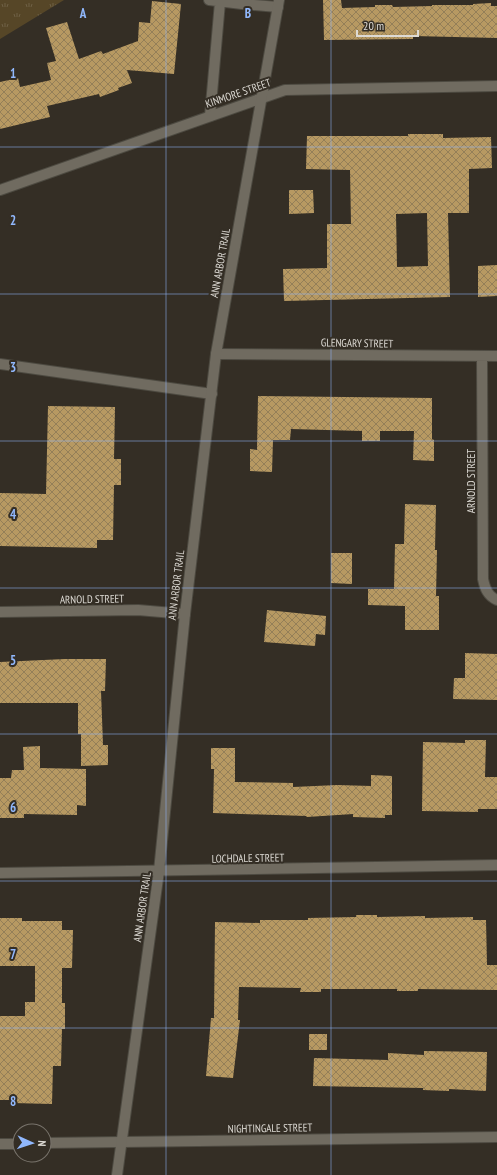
<svg xmlns="http://www.w3.org/2000/svg" width="497" height="1175" font-family="'PT Sans Narrow',sans-serif">
  <style>
    .park { fill: url(#park-tufts) }
    .building { fill: url(#building-cross-hatch); fill-rule: evenodd }
    .lines { fill: none; stroke-linecap: round; stroke-linejoin: round }
    .lane-casing { stroke: #4d4a41; stroke-width: 12 }
    .street-casing { stroke: #4d4a41; stroke-width: 12 }
    .secondary-casing { stroke: #4d4a41; stroke-width: 12 }
    .lane { stroke: #706b60; stroke-width: 10 }
    .street { stroke: #706b60; stroke-width: 10 }
    .secondary { stroke: #706b60; stroke-width: 10 }
    .grid { fill: none; stroke: #91b8fd; stroke-width: 1; stroke-opacity: 0.55 }
    .labels { text-anchor: middle; stroke-width: 4; stroke-linejoin: round; paint-order: stroke }
    .street-label { font-size: 11px; fill: #dddad4; stroke: #342e25 }
    .grid-label { font-size: 13px; text-anchor: middle; font-weight: bold; fill: #91b8fd; stroke: #342e25; stroke-width: 4; stroke-linejoin: round; paint-order: stroke }
  </style>
  <defs>
    <pattern id="park-tufts" width="24" height="20" patternUnits="userSpaceOnUse"><rect width="24" height="20" fill="#564627"/><path d="M3 7l-1-3M5 7V3M7 7l1-3M15 17l-1-3M17 17v-4M19 17l1-3" fill="none" stroke="#6e6045"/></pattern>
    <pattern id="building-cross-hatch" width="8" height="8" patternUnits="userSpaceOnUse"><rect width="8" height="8" fill="#b79962"/><path d="M0 0l8 8M0 8l8-8" fill="none" stroke="#947f58"/></pattern>
  </defs>
  <rect width="100%" height="100%" fill="#342e25"/>
  <path class="park" d="M 0,0 L 64,0 L 0,39 Z"/>
  <path class="building" d="M 323,0 L 341,0 L 342,8 L 375,7 L 375,5 L 392,5 L 393,7 L 432,6 L 432,5 L 473,5 L 473,4 L 491,3 L 491,6 L 497,6 L 497,38 L 413,36 L 413,39 L 324,40 Z
    M 152,1 L 181,4 L 174,74 L 127,70 L 132,83 L 118,88 L 119,90 L 100,97 L 99,94 L 47,106 L 50,117 L 0,129 L 0,82 L 18,78 L 20,87 L 51,80 L 47,63 L 56,61 L 46,28 L 67,22 L 79,59 L 101,51 L 103,54 L 138,41 L 139,22 L 150,23 Z
    M 408,134 L 443,134 L 443,138 L 491,137 L 492,168 L 469,169 L 469,213 L 448,213 L 450,297 L 284,301 L 283,269 L 327,268 L 327,224 L 351,224 L 350,170 L 306,169 L 307,136 L 408,136 ZM 427,213 L 428,266 L 397,267 L 396,214 Z
    M 289,190 L 313,190 L 314,213 L 289,214 Z
    M 497,265 L 497,296 L 478,297 L 478,266 Z
    M 258,396 L 432,398 L 432,439 L 434,440 L 434,461 L 413,460 L 414,431 L 380,431 L 380,441 L 362,441 L 362,431 L 291,429 L 290,440 L 273,440 L 272,472 L 250,471 L 250,449 L 257,450 Z
    M 48,406 L 115,407 L 114,459 L 121,459 L 121,485 L 114,485 L 113,540 L 97,540 L 97,548 L 0,546 L 0,493 L 46,494 Z
    M 405,504 L 436,505 L 435,550 L 437,550 L 436,596 L 439,596 L 439,630 L 405,630 L 405,606 L 368,605 L 368,589 L 394,589 L 395,544 L 404,544 Z
    M 331,553 L 352,553 L 352,584 L 331,583 Z
    M 267,610 L 326,616 L 325,635 L 316,634 L 315,646 L 264,642 Z
    M 465,653 L 497,654 L 497,700 L 453,699 L 454,678 L 465,678 Z
    M 65,659 L 106,659 L 105,691 L 101,691 L 103,745 L 108,745 L 108,765 L 81,766 L 81,734 L 78,734 L 78,703 L 0,703 L 0,662 Z
    M 465,740 L 486,740 L 485,777 L 497,777 L 497,809 L 478,809 L 478,812 L 422,811 L 423,742 L 465,743 Z
    M 40,746 L 40,768 L 86,769 L 86,806 L 77,805 L 77,815 L 24,814 L 24,818 L 0,818 L 0,778 L 11,778 L 12,770 L 24,770 L 23,747 Z
    M 211,748 L 235,748 L 235,782 L 293,783 L 293,787 L 337,785 L 371,786 L 371,775 L 392,776 L 392,815 L 385,815 L 385,818 L 353,817 L 353,814 L 307,817 L 306,816 L 213,813 L 214,769 L 211,769 Z
    M 356,915 L 377,915 L 377,917 L 425,916 L 425,918 L 473,917 L 473,920 L 486,920 L 487,965 L 497,965 L 497,990 L 418,989 L 418,991 L 397,991 L 397,989 L 321,989 L 321,992 L 300,992 L 301,988 L 239,987 L 238,1020 L 240,1020 L 233,1078 L 206,1076 L 211,1018 L 214,1018 L 215,922 L 260,923 L 260,920 L 308,920 L 308,918 L 356,917 Z
    M 0,918 L 22,918 L 22,921 L 62,921 L 62,930 L 73,930 L 72,968 L 62,968 L 62,1003 L 65,1003 L 65,1029 L 62,1029 L 61,1066 L 53,1066 L 52,1104 L 12,1103 L 12,1100 L 0,1100 L 0,1016 L 25,1016 L 25,1002 L 35,1002 L 35,966 L 0,966 Z
    M 309,1034 L 327,1034 L 327,1050 L 309,1050 Z
    M 424,1051 L 487,1052 L 486,1091 L 449,1089 L 449,1091 L 423,1090 L 423,1088 L 313,1086 L 314,1058 L 388,1060 L 388,1053 L 424,1055 Z"/>
  <g class="lines">
    <g class="lane-casing">
      <path id="lane" d="M 209,0 L 242,4 L 278,7
        M 210,116 L 220,2
        M 0,364 L 212,394"/>
    </g>
    <g class="street-casing">
      <path id="street" d="M 0,190 L 285,90 L 497,86
        M 216,354 L 497,356
        M 482,356 L 483,579 C 485,589 488,596 497,600
        M 0,612 L 138,610 L 185,614
        M 0,873 L 497,865
        M 44,1143 L 497,1137
        M 0,1144 L 20,1144"/>
    </g>
    <g class="secondary-casing">
      <path id="secondary" d="M 117,1175 L 159,871 L 185,614 L 216,354 L 279,0"/>
    </g>
    <use href="#lane" class="lane"/>
    <use href="#street" class="street"/>
    <use href="#secondary" class="secondary"/>
  </g>
  <path class="grid" d="M 166,0 L 166,1175M 331,0 L 331,1175M 0,147 L 497,147M 0,294 L 497,294M 0,441 L 497,441M 0,588 L 497,588M 0,734 L 497,734M 0,881 L 497,881M 0,1028 L 497,1028"/>
  <g class="labels">
    <g class="street-label">
      <text transform="translate(238 93) rotate(-19)" y="4">KINMORE STREET</text>
      <text transform="translate(220 263) rotate(-80)" y="4">ANN ARBOR TRAIL</text>
      <text transform="translate(357 343) rotate(1)" y="4">GLENGARY STREET</text>
      <text transform="translate(471 481) rotate(-90)" y="4">ARNOLD STREET</text>
      <text transform="translate(176 585) rotate(-83)" y="4">ANN ARBOR TRAIL</text>
      <text transform="translate(92 599) rotate(-1)" y="4">ARNOLD STREET</text>
      <text transform="translate(248 858) rotate(-1)" y="4">LOCHDALE STREET</text>
      <text transform="translate(142 907) rotate(-82)" y="4">ANN ARBOR TRAIL</text>
      <text transform="translate(270 1128) rotate(-1)" y="4">NIGHTINGALE STREET</text>
    </g>
  </g>
  <g class="grid-label">
    <text x="83" y="18">A</text>
    <text x="248" y="18">B</text>
    <text x="13" y="78">1</text>
    <text x="13" y="225">2</text>
    <text x="13" y="372">3</text>
    <text x="13" y="519">4</text>
    <text x="13" y="665">5</text>
    <text x="13" y="812">6</text>
    <text x="13" y="959">7</text>
    <text x="13" y="1106">8</text>
  </g>
  <g transform="translate(32 1143) rotate(93)"><circle r="19" fill="#342e25" stroke="#78736b"/>
  <path d="M0-3L7 15L0 10L-7 15Z" fill="#91b8fd"/>
  <text y="-6" font-size="11" font-weight="bold" text-anchor="middle" fill="#dddad4">N</text>
  </g>
  <path d="M357 30v6h61v-6" fill="none" stroke="#dddad4" stroke-width="2"/>
  <text x="363" y="30" font-size="12" fill="#dddad4" stroke="#342e25" stroke-width="3" paint-order="stroke">20 m</text>
</svg>
